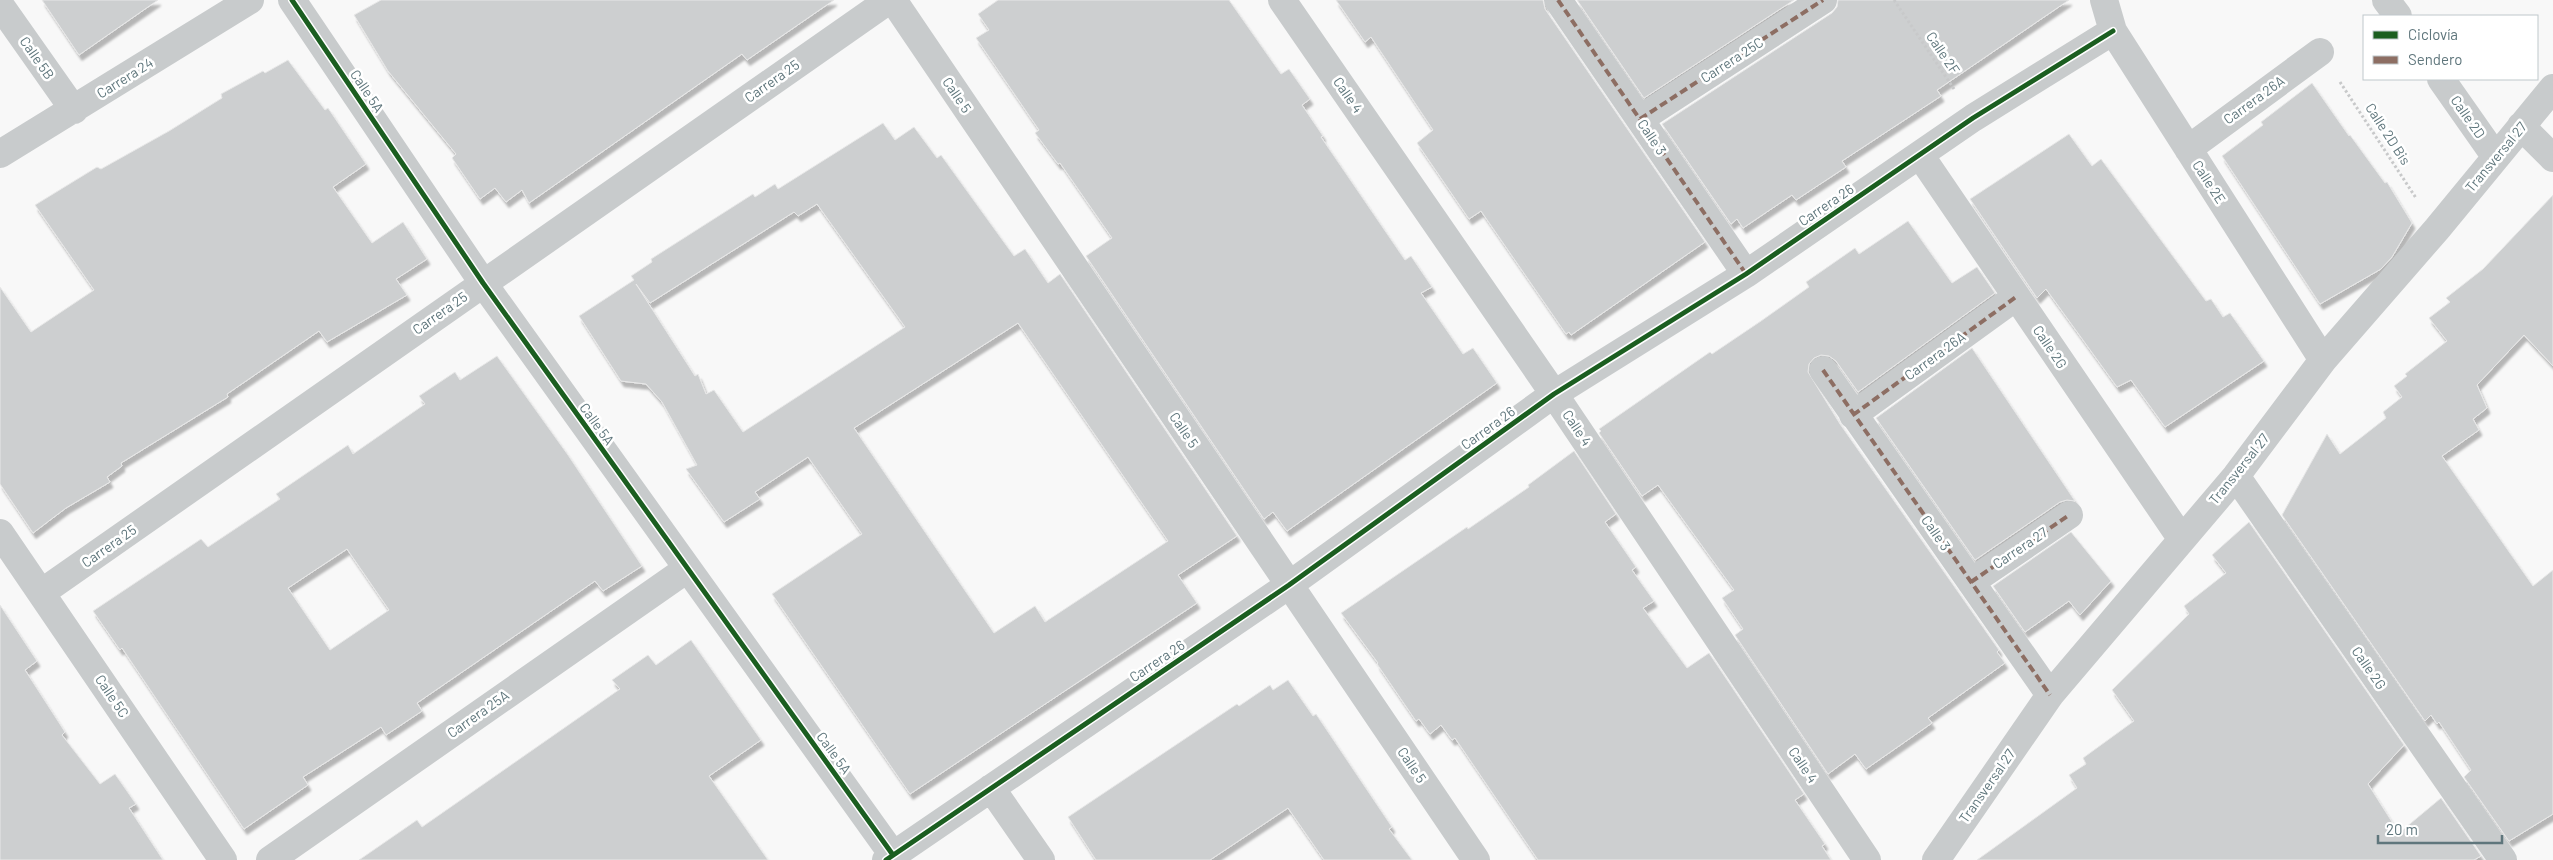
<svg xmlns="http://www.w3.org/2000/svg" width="2553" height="860" font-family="Barlow,sans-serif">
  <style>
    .building { fill: #cdcfd0; stroke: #e8e8e8; fill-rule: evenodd; filter: url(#shadow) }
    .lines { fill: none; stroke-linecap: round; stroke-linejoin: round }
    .path { stroke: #c8c9ca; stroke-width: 3; stroke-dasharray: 2.5 2.5; stroke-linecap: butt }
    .street { stroke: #c8cbcc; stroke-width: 28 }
    .quiet { stroke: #8d6e63; stroke-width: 4; stroke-dasharray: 8 4; stroke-linecap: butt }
    .cycleway-casing { stroke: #fff; stroke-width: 8 }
    .cycleway { stroke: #1b5e20; stroke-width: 5 }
    .labels { text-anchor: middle; stroke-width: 5; stroke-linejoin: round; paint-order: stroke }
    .street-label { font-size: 14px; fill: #5f767c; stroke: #fff }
  </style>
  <defs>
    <filter id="shadow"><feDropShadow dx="3" dy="5.5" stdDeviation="1" flood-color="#0004"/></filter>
  </defs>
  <rect width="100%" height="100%" fill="#f8f8f8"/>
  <path class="building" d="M 42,0 L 158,0 L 79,55 Z
    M 381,0 L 834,0 L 747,60 L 742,54 L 529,203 L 522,190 L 506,202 L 495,188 L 480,199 L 452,158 L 456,154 L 388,71 L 354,15 Z
    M 998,0 L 1229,0 L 1281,74 L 1289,69 L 1310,99 L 1302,105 L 1323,136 L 1321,137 L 1405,260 L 1411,256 L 1432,287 L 1421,293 L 1463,354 L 1473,348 L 1497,383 L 1287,531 L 1273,512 L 1264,519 L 1086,256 L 1112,238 L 1060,163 L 1058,164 L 1035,133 L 1039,130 L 976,38 L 989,30 L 978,14 Z
    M 1336,0 L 1543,0 L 1545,9 L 1705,242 L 1571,335 L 1569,332 L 1566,334 L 1481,211 L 1469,219 L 1417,143 L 1433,130 L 1371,37 L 1365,42 Z
    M 1577,0 L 1794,0 L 1644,98 Z
    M 1838,0 L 2069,0 L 1937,90 L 1941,96 L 1842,161 L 1846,167 L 1796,200 L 1792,195 L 1743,228 L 1737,219 L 1731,224 L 1662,124 L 1832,13 L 1837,7 Z
    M 288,60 L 325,110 L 328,108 L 366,164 L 333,187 L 372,243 L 403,222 L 427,259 L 396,279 L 407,295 L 327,342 L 319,331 L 227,394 L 228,397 L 121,463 L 122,466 L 107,477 L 110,482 L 66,508 L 33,533 L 0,484 L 0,287 L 31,332 L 94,290 L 35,205 L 97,167 L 101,169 L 169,131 L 222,98 L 221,94 L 263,71 L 265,73 Z
    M 2312,83 L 2349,136 L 2350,135 L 2385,183 L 2387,182 L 2412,223 L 2392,257 L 2381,269 L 2320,304 L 2222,156 L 2263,125 L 2261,122 Z
    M 883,123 L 895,140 L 914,127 L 937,158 L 941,155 L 1014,256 L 1025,249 L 1048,283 L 1060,274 L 1237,536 L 1178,575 L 1197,603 L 910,794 L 772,594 L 862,534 L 808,457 L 755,492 L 760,499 L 724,522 L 686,469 L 697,465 L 662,402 L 646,384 L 621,381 L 579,316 L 634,280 L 631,276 L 652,262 L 651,259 L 753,194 L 755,197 L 775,184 L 778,189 ZM 817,204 L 905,327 L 743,432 L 714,390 L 706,394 L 698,374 L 695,376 L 636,284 L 650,303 L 794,212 L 798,216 ZM 1018,323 L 1168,541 L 1045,622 L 1035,606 L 994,633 L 854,428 Z
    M 2069,134 L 2092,166 L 2101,159 L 2206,301 L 2211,299 L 2223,317 L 2230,313 L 2264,361 L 2165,427 L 2131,380 L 2117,387 L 2046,289 L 2037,298 L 1970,199 Z
    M 2553,195 L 2553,366 L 2524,335 L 2477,385 L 2487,408 L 2473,419 L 2479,430 L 2442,456 L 2533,586 L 2553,570 L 2553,814 L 2509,841 L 2464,777 L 2471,770 L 2439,722 L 2437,724 L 2431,715 L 2425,721 L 2282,515 L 2327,434 L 2340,454 L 2386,418 L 2383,412 L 2402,397 L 2394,386 L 2407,376 L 2405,374 L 2447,341 L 2429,318 L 2450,302 L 2446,298 L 2483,269 Z
    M 1908,221 L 1952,283 L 1977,267 L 1995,293 L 1858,392 L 1836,361 L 1829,356 L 1821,355 L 1814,358 L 1809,364 L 1808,372 L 1840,424 L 1999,650 L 1997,652 L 2005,663 L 1928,718 L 1932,723 L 1866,769 L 1855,754 L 1828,774 L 1735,635 L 1743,629 L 1722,598 L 1734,590 L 1658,485 L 1642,496 L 1599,433 L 1601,431 L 1599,429 L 1710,352 L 1712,354 L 1761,321 L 1809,287 L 1806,282 L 1855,248 L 1859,254 Z
    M 1972,348 L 2075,501 L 2067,500 L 2060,502 L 1975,560 L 1876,418 Z
    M 497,356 L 568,455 L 642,566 L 603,591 L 595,581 L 417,703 L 422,711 L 386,735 L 381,727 L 303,777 L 308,785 L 244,829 L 122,648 L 120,650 L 93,611 L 201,539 L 208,547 L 280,499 L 276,494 L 348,445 L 353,454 L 425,404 L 419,396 L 455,372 L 460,380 ZM 347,549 L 389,610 L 330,650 L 288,588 Z
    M 1574,451 L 1616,514 L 1605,522 L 1636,567 L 1632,570 L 1654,601 L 1643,608 L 1687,668 L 1709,653 L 1804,794 L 1795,800 L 1825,844 L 1822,846 L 1831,860 L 1538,860 L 1455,738 L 1452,740 L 1441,725 L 1430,734 L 1419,719 L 1416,721 L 1377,664 L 1378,663 L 1341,613 L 1467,527 L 1468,529 L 1529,487 L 1528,485 Z
    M 2249,522 L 2404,745 L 2368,784 L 2399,833 L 2441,798 L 2481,856 L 2474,860 L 1977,860 L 2077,788 L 2069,775 L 2086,764 L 2083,758 L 2134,721 L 2112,690 L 2189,614 L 2184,606 L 2226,573 L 2212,555 Z
    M 2071,532 L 2111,581 L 2080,615 L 2069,601 L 2025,632 L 1993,586 Z
    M 0,605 L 37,661 L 25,670 L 65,732 L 62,735 L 100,784 L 115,774 L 136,804 L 129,808 L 163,860 L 0,860 Z
    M 691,640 L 761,740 L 709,776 L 768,860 L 359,860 L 417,820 L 422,827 L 620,689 L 612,680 L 648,655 L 656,665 Z
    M 1288,680 L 1313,716 L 1316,714 L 1392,827 L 1389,829 L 1412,860 L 1324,860 L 1288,808 L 1210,860 L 1096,860 L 1068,817 L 1237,704 L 1239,706 L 1270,685 L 1273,690 Z"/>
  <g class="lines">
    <path class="path" d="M 1894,0 L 1954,89
      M 2340,82 L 2416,198"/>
    <path class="street" d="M 292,0 L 483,283 L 893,855
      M 893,0 L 1476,860
      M 1282,0 L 1554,394 L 1867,860
      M 1558,0 L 1746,274
      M 2104,0 L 2113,31 L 2323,360
      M 2386,0 L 2398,16
      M 0,5 L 74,110
      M 2441,79 L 2495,156
      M 1640,119 L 1823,0
      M 2521,126 L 2553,158
      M 2188,149 L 2320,52
      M 0,154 L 250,0
      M 1920,155 L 2181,538
      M 1823,370 L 2050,695
      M 1853,415 L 2016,297
      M 2236,476 L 2503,860
      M 0,533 L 223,860
      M 1971,582 L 2069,515
      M 41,593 L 889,0
      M 991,788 L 1041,860
      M 270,860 L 687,569
      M 886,860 L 1289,585 L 1554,394 L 1746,274 L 1973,118 L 2113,31
      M 1936,860 L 2050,695 L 2236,476 L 2323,360 L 2437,229 L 2553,88"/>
    <path class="quiet" d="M 1558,0 L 1746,274
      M 1640,119 L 1823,0
      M 1823,370 L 2050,695
      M 1853,415 L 2016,297
      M 1971,582 L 2069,515"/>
    <g class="cycleway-casing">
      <path id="cycleway" d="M 292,0 L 483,283 L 893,855
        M 886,860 L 1289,585 L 1554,394 L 1746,274 L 1973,118 L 2113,31"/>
    </g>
    <use href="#cycleway" class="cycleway"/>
  </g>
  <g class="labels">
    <g class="street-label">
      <text transform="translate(1943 53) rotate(56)" y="5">Calle 2F</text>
      <text transform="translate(37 58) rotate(55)" y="5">Calle 5B</text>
      <text transform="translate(1732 60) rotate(-33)" y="5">Carrera 25C</text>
      <text transform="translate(125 78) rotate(-32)" y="5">Carrera 24</text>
      <text transform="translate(772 81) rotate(-35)" y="5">Carrera 25</text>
      <text transform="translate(367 91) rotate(56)" y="5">Calle 5A</text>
      <text transform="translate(957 95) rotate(56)" y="5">Calle 5</text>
      <text transform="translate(1348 95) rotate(55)" y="5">Calle 4</text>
      <text transform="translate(2254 100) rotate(-36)" y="5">Carrera 26A</text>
      <text transform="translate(2468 117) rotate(55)" y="5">Calle 2D</text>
      <text transform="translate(2388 134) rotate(57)" y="5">Calle 2D Bis</text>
      <text transform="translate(1652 137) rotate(56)" y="5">Calle 3</text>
      <text transform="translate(2496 157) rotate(-50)" y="5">Transversal 27</text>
      <text transform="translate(2209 182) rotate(57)" y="5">Calle 2E</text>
      <text transform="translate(1826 205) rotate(-34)" y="5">Carrera 26</text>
      <text transform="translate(440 313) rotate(-35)" y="5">Carrera 25</text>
      <text transform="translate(2050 347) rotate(56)" y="5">Calle 2G</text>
      <text transform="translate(1935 356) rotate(-36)" y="5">Carrera 26A</text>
      <text transform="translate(597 424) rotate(54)" y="5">Calle 5A</text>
      <text transform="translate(1488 428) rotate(-36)" y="5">Carrera 26</text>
      <text transform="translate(1577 428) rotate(56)" y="5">Calle 4</text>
      <text transform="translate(1184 430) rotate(56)" y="5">Calle 5</text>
      <text transform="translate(2239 469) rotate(-51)" y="5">Transversal 27</text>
      <text transform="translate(1936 533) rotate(55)" y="5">Calle 3</text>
      <text transform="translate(109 546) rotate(-35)" y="5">Carrera 25</text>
      <text transform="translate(2020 548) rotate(-34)" y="5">Carrera 27</text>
      <text transform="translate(1157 661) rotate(-34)" y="5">Carrera 26</text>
      <text transform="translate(2369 668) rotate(55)" y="5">Calle 2G</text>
      <text transform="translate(112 696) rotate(56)" y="5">Calle 5C</text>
      <text transform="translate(478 714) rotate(-35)" y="5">Carrera 25A</text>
      <text transform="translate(834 753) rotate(54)" y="5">Calle 5A</text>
      <text transform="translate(1412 765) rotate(56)" y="5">Calle 5</text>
      <text transform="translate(1803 765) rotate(56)" y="5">Calle 4</text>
      <text transform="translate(1987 786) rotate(-55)" y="5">Transversal 27</text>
    </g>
  </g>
  <rect x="2363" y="15" width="175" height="65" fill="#ffffff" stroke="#bfc8cb"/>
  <rect x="2373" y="31" width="25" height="8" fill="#1b5e20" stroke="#bfc8cb"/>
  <text x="2408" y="40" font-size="15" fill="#5f767c">Ciclovía</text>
  <rect x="2373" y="56" width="25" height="8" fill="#8d6e63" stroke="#bfc8cb"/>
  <text x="2408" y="65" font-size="15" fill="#5f767c">Sendero</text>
  <path d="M2378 835v8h124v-8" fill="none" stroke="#5f767c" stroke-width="2.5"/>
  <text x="2386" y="835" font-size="15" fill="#5f767c" stroke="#ffffff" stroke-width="4" paint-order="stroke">20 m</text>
</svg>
